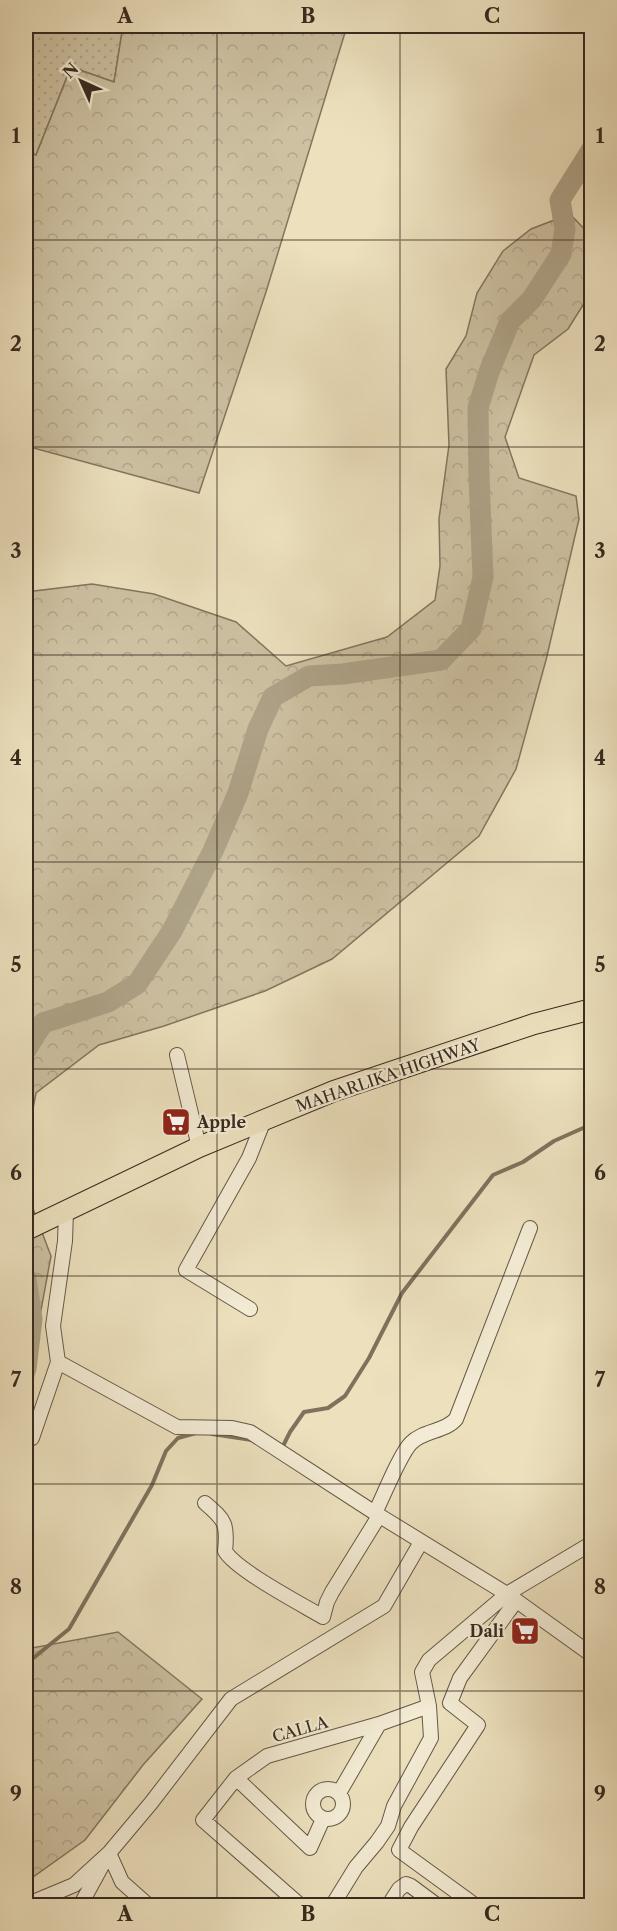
<svg xmlns="http://www.w3.org/2000/svg" width="617" height="1931" font-family="'Libre Caslon Text',serif">
  <style>
    .grass { fill: url(#grass-dots); stroke: #827660; stroke-width: 1.5 }
    .forest { fill: url(#forest-crowns); stroke: #827660; stroke-width: 1.5 }
    .lines { fill: none; stroke-linecap: round; stroke-linejoin: round }
    .stream { stroke: #7e725d; stroke-width: 4 }
    .river { stroke: #aea287; stroke-width: 21 }
    .minor-casing { stroke: #645846; stroke-width: 16 }
    .highway-casing { stroke: #362a1f; stroke-width: 22 }
    .minor { stroke: #f3ebd4; stroke-width: 14 }
    .highway { stroke: #ece0bd; stroke-width: 20 }
    .grid { fill: none; stroke: #362a1f; stroke-width: 1.5; stroke-opacity: 0.55 }
    .labels { text-anchor: middle; stroke-width: 4.5; stroke-linejoin: round; paint-order: stroke }
    .street-label { font-size: 16px; fill: #362a1f; stroke: #f3ebd4 }
    .poi-label { font-size: 16px; font-weight: bold; fill: #362a1f; stroke: #f3ebd4; text-anchor: start }
    .neatline { fill: none; stroke: #362a1f; stroke-width: 2 }
    .grid-label { font-size: 20px; text-anchor: middle; font-weight: bold; fill: #362a1f }
  </style>
  <defs>
    <pattern id="grass-dots" width="8" height="8" patternUnits="userSpaceOnUse" patternTransform="scale(1.5)"><rect width="8" height="8" fill="#cdc1a2"/><path d="M2 2h.1M6 6h.1" fill="none" stroke="#b1a68b" stroke-width="1.8" stroke-linecap="round"/></pattern>
    <pattern id="forest-crowns" width="20" height="18" patternUnits="userSpaceOnUse" patternTransform="scale(1.5)"><rect width="20" height="18" fill="#cdc1a2"/><path d="M2 6a3 3 0 1 1 6 0M12 15a3 3 0 1 1 6 0" fill="none" stroke="#b1a68b"/></pattern>
  </defs>
  <rect width="100%" height="100%" fill="#ece0bd"/>
  <filter id="stains"><feTurbulence type="fractalNoise" baseFrequency=".00333" numOctaves="4"/><feColorMatrix values="0 0 0 0 .2 0 0 0 0 .09 0 0 0 0 .02 0 0 0 .5 -.17"/></filter>
  <radialGradient id="worn" r=".72"><stop offset=".6" stop-color="#630" stop-opacity="0"/><stop offset="1" stop-color="#630" stop-opacity=".3"/></radialGradient>
  <path class="grass" d="M 26,26 L 123,26 L 114,82 L 71,67 L 36,155 L 26,152 Z"/>
  <path class="forest" d="M 123,26 L 347,26 L 266,292 L 199,493 L 26,446 L 26,152 L 36,155 L 71,67 L 114,82 Z
    M 570,214 L 591,236 L 590,294 L 568,329 L 534,355 L 505,437 L 519,478 L 576,496 L 579,519 L 546,660 L 516,769 L 479,836 L 332,959 L 265,991 L 164,1026 L 99,1045 L 36,1093 L 26,1145 L 26,592 L 92,584 L 154,594 L 236,622 L 286,666 L 387,637 L 435,600 L 440,566 L 439,519 L 449,445 L 446,369 L 466,336 L 477,293 L 503,251 L 531,229 Z
    M 26,1160 L 32,1206 L 51,1256 L 39,1321 L 32,1391 L 26,1402 Z
    M 118,1632 L 202,1699 L 143,1765 L 85,1840 L 26,1882 L 26,1649 Z"/>
  <g class="lines">
    <path class="stream" d="M 212,1434 L 252,1440
      M 280,1446 L 283,1446 L 290,1432 L 304,1412 L 328,1408 L 345,1396 L 369,1358 L 402,1293 L 493,1175 L 523,1162 L 554,1141 L 592,1124
      M 26,1664 L 69,1629 L 152,1485 L 166,1451 L 178,1438 L 196,1433"/>
    <path class="river" d="M 26,1050 L 43,1023 L 108,1002 L 137,984 L 172,931 L 213,851 L 238,793 L 258,729 L 273,697 L 309,676 L 343,674 L 441,660 L 471,629 L 483,577 L 479,477 L 478,408 L 489,372 L 510,321 L 532,299 L 561,254 L 565,229 L 560,200 L 592,149
      M 26,1278 L 32,1319 L 26,1369"/>
    <g class="minor-casing">
      <path id="minor" d="M 177,1055 L 199,1147
        M 250,1309 L 186,1270 L 249,1158 L 264,1120
        M 58,1362 L 177,1427 L 232,1428 L 250,1432 L 375,1513 L 507,1594 L 592,1655
        M 32,1438 L 58,1362 L 53,1326 L 65,1241 L 66,1211
        M 205,1503 C 225,1520 228,1524 225,1551 C 236,1570 301,1604 323,1617 L 327,1602 L 332,1592 L 379,1516
        M 375,1513 C 383,1497 400,1454 411,1443 C 424,1430 445,1432 456,1419 L 530,1228
        M 236,1778 L 310,1848 L 323,1819
        M313 1804a15 15 0 1 1 30 0a15 15 0 1 1-30 0Z
        M 339,1793 L 379,1724
        M 26,1905 L 74,1885 L 109,1853
        M 80,1906 L 104,1862
        M 149,1906 L 122,1882 L 109,1853 L 151,1803 L 231,1699 L 384,1606 L 421,1542
        M 301,1906 L 203,1820 L 236,1778 L 267,1756 L 379,1724 L 429,1706
        M 332,1906 L 356,1867 L 377,1842 L 388,1826 L 394,1806 L 431,1738 L 429,1706 L 422,1672 L 429,1660 L 507,1594 L 592,1543
        M 388,1906 L 399,1889 L 406,1884 L 411,1886 L 438,1906
        M 476,1906 L 399,1850 L 411,1827 L 478,1725 L 450,1703 L 460,1678 L 516,1601"/>
    </g>
    <g class="highway-casing">
      <path id="highway" d="M 26,1230 L 199,1147 L 334,1091 L 534,1024 L 592,1009"/>
    </g>
    <use href="#minor" class="minor"/>
    <use href="#highway" class="highway"/>
  </g>
  <path class="grid" d="M 217,26 L 217,1906M 400,26 L 400,1906M 26,240 L 592,240M 26,447 L 592,447M 26,655 L 592,655M 26,862 L 592,862M 26,1069 L 592,1069M 26,1276 L 592,1276M 26,1484 L 592,1484M 26,1691 L 592,1691"/>
  <defs>
    <g id="supermarket-square" transform="scale(1.5)"><rect x="-9" y="-9" width="18" height="18" rx="4" fill="#8f2418" stroke="#f3ebd4"/><path d="M-6-5.5h2.5l.6 2H6L4.5 2H-2.5L-4.4-4H-6ZM-1.5 3.2a1.3 1.3 0 1 0 .1 0ZM3 3.2a1.3 1.3 0 1 0 .1 0Z" fill="#fff"/></g>
  </defs>
  <g fill-rule="evenodd">
    <use href="#supermarket-square" x="176" y="1122"/>
    <use href="#supermarket-square" x="525" y="1631"/>
  </g>
  <g class="labels">
    <g class="street-label">
      <text transform="translate(388 1075) rotate(-19)" y="6">MAHARLIKA HIGHWAY</text>
      <text transform="translate(300 1729) rotate(-16)" y="6">CALLA</text>
    </g>
    <g class="poi-label">
      <text x="197" y="1128">Apple</text>
      <text x="504" y="1637" text-anchor="end">Dali</text>
    </g>
  </g>
  <rect width="617" height="1931" fill="none" stroke="#ece0bd" stroke-width="66"/>
  <g transform="translate(81 81) rotate(315)" stroke="#f3ebd4" stroke-width="4.5" paint-order="stroke">
  <path d="M0-4.5L10 22L0 15L-10 22Z" fill="#362a1f"/>
  <text y="-9" font-size="16" font-weight="bold" text-anchor="middle" fill="#362a1f">N</text>
  </g>
  <rect x="33" y="33" width="551" height="1865" class="neatline"/>
  <g class="grid-label">
    <text x="125" y="23">A</text>
    <text x="308" y="23">B</text>
    <text x="492" y="23">C</text>
    <text x="16" y="143">1</text>
    <text x="600" y="143">1</text>
    <text x="16" y="351">2</text>
    <text x="600" y="351">2</text>
    <text x="16" y="558">3</text>
    <text x="600" y="558">3</text>
    <text x="16" y="765">4</text>
    <text x="600" y="765">4</text>
    <text x="16" y="972">5</text>
    <text x="600" y="972">5</text>
    <text x="16" y="1180">6</text>
    <text x="600" y="1180">6</text>
    <text x="16" y="1387">7</text>
    <text x="600" y="1387">7</text>
    <text x="16" y="1594">8</text>
    <text x="600" y="1594">8</text>
    <text x="16" y="1801">9</text>
    <text x="600" y="1801">9</text>
    <text x="125" y="1921">A</text>
    <text x="308" y="1921">B</text>
    <text x="492" y="1921">C</text>
  </g>
  <rect width="100%" height="100%" filter="url(#stains)"/>
  <rect width="100%" height="100%" fill="url(#worn)"/>
</svg>
